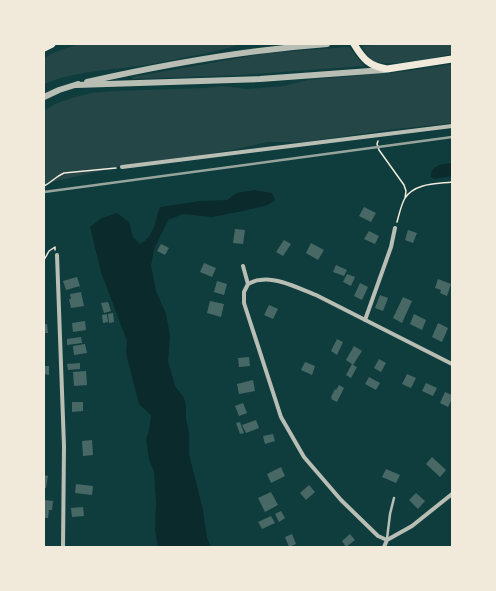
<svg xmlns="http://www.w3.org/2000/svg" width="496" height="591" font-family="Manrope,sans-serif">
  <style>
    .green { fill: #244646 }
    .water { fill: #0a2a2b }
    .building { fill: #486865 }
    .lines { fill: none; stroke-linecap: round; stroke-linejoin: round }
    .path { stroke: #f1e9da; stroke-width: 1.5 }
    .service { stroke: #b8beb3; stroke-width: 2.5 }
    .minor { stroke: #b8beb3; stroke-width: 4 }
    .tertiary { stroke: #b8beb3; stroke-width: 6 }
    .secondary { stroke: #f1e9da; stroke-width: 7 }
    .rail { stroke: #97a49c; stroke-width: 2.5 }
  </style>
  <rect width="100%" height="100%" fill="#0f3d3e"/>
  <path class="green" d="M 78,44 L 241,44 C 217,52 192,56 167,61 C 155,63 143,66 130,67 C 99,71 74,72 44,84 L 44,58 L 53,53 Z
    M 395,44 L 452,44 L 452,54 C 436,57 387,68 374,61 C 368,58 365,52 362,46 Z
    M 349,47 L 364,66 L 240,75 L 132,79 L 132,77 L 268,53 Z
    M 452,64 L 452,123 L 388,130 L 305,142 L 268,142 L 232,150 L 196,156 L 126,165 L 44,184 L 44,111 L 55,104 L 72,98 L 91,93 L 114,91 L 206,88 L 222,86 L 247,89 L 284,86 L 308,80 L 409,71 Z"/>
  <path class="water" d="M 452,163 L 452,176 L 435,179 L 431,177 C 431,165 442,164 452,163 Z
    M 254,190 L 272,193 L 275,200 L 268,205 L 243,211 L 212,217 L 183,214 L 168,220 L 154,249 L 151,266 L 156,291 L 166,314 L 170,336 L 168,361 L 175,386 L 184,398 L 186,406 L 186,419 L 189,432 L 189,454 L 203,510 L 207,538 L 211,547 L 158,547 L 155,529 L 156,503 L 154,471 L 149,459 L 146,439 L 149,431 L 151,415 L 139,404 L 126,353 L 127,341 L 101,272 L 90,227 L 102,218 L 117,213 L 129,222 L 133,237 L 140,244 C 154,237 155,221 160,207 L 201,201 L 227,200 L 237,193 Z"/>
  <path class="building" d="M 364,207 L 376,213 L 371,222 L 359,216 Z
    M 235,229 L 245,230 L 243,244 L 233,243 Z
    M 408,230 L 417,233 L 413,243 L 405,240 Z
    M 369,231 L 379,236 L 375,244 L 364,239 Z
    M 284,240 L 291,244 L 283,256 L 276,252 Z
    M 311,243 L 324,250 L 318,260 L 306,253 Z
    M 161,244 L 169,248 L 165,255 L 157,251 Z
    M 204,263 L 216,268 L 212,277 L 200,272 Z
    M 336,265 L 347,270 L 344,276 L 333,272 Z
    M 347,274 L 355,277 L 351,286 L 343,282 Z
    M 77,277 L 80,286 L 66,290 L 63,281 Z
    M 438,279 L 451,284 L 447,296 L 440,293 L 441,290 L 435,288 Z
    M 217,281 L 227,284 L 224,295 L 214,292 Z
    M 360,283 L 368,287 L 362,300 L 354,296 Z
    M 81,292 L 84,306 L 71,308 L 69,299 L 71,299 L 70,294 Z
    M 380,295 L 388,298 L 383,311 L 375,308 Z
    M 403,297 L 412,301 L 402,323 L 393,318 Z
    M 210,301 L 224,304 L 221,317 L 207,313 Z
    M 108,302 L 111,311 L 104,313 L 101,303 Z
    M 269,305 L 278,309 L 273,319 L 264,315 Z
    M 113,313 L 114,322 L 109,323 L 108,314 Z
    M 107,314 L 108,322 L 103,323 L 102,315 Z
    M 414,314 L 426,320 L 422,330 L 410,324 Z
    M 85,321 L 86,330 L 73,332 L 72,323 Z
    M 438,323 L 448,328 L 442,342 L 432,337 Z
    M 44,324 L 47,324 L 48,333 L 44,333 Z
    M 81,337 L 82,343 L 67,345 L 67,339 Z
    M 337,339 L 343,342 L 337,355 L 331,351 Z
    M 85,344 L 87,353 L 74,355 L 73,346 Z
    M 354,346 L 362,351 L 353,365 L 357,367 L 351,378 L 346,375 L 352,364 L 346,360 Z
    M 249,357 L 250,366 L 239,367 L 238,358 Z
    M 379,359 L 386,363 L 381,372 L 374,368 Z
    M 305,362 L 315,366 L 312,375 L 301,370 Z
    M 80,363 L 80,369 L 68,370 L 67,364 Z
    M 44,366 L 49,366 L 49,375 L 44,374 Z
    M 86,371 L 87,385 L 74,386 L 73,372 Z
    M 407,374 L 416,378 L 411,388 L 402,384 Z
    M 369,377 L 380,383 L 376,390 L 365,384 Z
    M 253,380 L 255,391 L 239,394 L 237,384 Z
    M 426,383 L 437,388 L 433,396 L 422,391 Z
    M 339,385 L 344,388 L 337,402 L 331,399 L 332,398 L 331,397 L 335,389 L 336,390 Z
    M 445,392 L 452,395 L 452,399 L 448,407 L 440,403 Z
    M 72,402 L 83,402 L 83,411 L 72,412 Z
    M 243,403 L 247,413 L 239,416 L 235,406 Z
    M 256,420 L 259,428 L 246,433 L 242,425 Z
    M 240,422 L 244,433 L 240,434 L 236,423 Z
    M 273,434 L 275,441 L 265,444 L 263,436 Z
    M 92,440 L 93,455 L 83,456 L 82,441 Z
    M 432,457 L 446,470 L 440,477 L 426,464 Z
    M 281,467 L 285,476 L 271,483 L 267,474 Z
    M 386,469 L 400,475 L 396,483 L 382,477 Z
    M 44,475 L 48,476 L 46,488 L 44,488 Z
    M 76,484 L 93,486 L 92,495 L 75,493 Z
    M 309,485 L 315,492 L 306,500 L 300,493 Z
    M 271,492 L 278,505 L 265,512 L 258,498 Z
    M 416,493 L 425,501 L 418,509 L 409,500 Z
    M 44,500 L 53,501 L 52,510 L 49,510 L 48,518 L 44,518 Z
    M 83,507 L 84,516 L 72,517 L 71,508 Z
    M 281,511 L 285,518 L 279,522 L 275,514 Z
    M 271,516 L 275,523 L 262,529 L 258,522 Z
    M 292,534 L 296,544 L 289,547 L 285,537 Z
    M 350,534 L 355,540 L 346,547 L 342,541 Z"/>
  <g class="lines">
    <path class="path" d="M 378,141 L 377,144 L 379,150 L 404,185 L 406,191 L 405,198
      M 44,186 C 52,182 55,177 64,173 L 116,168
      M 397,222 C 399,215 401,205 405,198 C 415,183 436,184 452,182
      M 44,260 L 49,251 L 55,247 L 55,250"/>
    <path class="service" d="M 387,539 L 390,514 L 394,498"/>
    <path class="minor" d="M 122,167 L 452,126
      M 57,255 L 64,446 L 63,547
      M 243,266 L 248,284 L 244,292 L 244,303 L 281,417 L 304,457 L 341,500 L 378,536 L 387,540
      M 248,284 C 252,282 256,280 260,280 C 277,277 300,289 316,295 L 452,364
      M 365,320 L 391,247 L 395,228
      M 387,540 L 412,526 L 452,494
      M 384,547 L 387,540"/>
    <path class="tertiary" d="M 87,82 C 166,64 246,50 327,44
      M 76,85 L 260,79 L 384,70
      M 44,97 L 59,90 L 78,84"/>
    <path class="secondary" d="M 354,44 C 363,59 369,66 387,69 L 452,59
      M 44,48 L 52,44"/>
    <path class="rail" d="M 44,192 L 452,137"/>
  </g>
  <rect width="496" height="591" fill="none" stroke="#f1e9da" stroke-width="90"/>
</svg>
